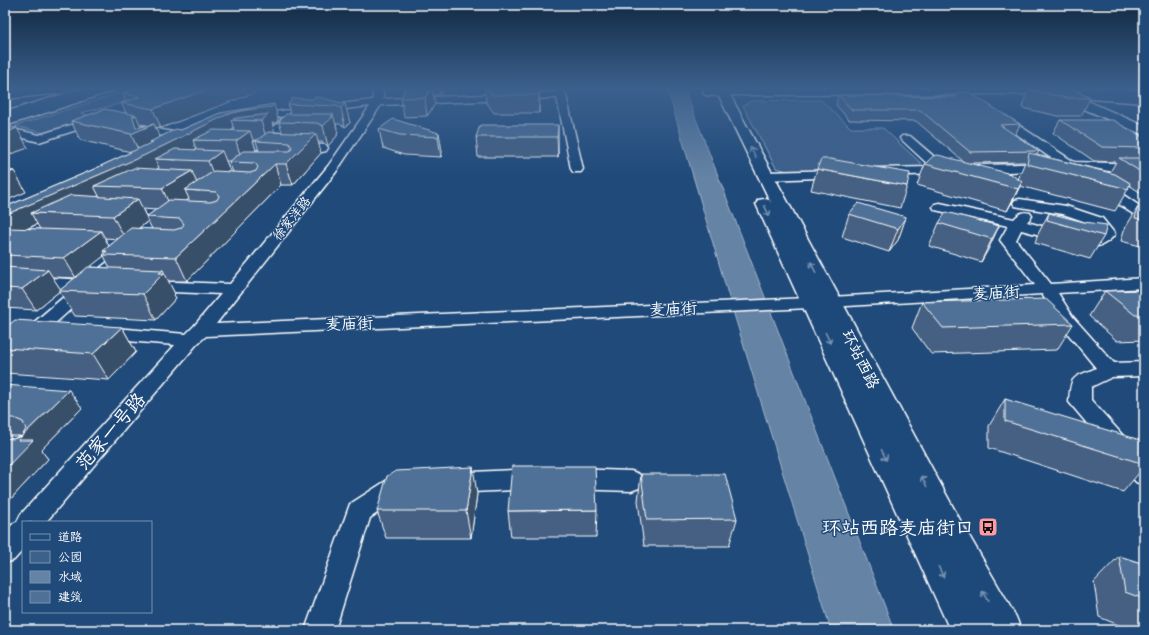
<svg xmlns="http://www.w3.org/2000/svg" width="1149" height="635" font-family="'Indie Flower','LXGW WenKai TC',sans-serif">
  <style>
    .green { fill: #3c618b; stroke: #9eb0c5 }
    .water { fill: #6583a4; stroke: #a3b5c8 }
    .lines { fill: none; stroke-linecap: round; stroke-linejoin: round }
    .minor-casing { stroke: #fff; stroke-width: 3 }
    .major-casing { stroke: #fff; stroke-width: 3 }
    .highway-casing { stroke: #fff; stroke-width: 3 }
    .minor { fill: #1f4a7a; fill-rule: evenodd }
    .major { fill: #1f4a7a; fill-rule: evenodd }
    .highway { fill: #1f4a7a; fill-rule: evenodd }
    .wall { fill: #456182; stroke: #fff; fill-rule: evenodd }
    .shaded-wall { fill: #384f6a; stroke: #fff }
    .building { fill: #507197; stroke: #fff }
    .oneway { stroke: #7992af }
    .labels { text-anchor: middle; stroke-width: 3; stroke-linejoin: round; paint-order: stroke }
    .far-street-label { font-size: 13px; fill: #fff; stroke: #1f4a7a }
    .street-label { font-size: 16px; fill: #fff; stroke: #1f4a7a }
    .near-street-label { font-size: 19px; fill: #fff; stroke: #1f4a7a }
    .near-poi-label { font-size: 19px; fill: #fff; stroke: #1f4a7a; text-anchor: end }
  </style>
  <rect width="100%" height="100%" fill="#1f4a7a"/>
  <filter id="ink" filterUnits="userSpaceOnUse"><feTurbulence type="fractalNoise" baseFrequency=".025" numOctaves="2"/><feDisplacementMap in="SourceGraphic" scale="8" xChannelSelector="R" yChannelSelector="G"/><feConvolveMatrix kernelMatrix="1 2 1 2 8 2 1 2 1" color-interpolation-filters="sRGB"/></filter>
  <g filter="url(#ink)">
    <path class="green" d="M 136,88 L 188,88 L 81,113 L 97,118 L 48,134 L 15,126 Z
      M 821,100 L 851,128 L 883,128 L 926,168 L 788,171 L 776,168 L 743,106 L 751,101 Z"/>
    <path class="water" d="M 667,88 L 684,88 L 894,630 L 831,630 L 733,311 Z"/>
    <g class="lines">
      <g class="minor-casing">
        <path id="minor" d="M 373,88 L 383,88 L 383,99 L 555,92 L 552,88 L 562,88 L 566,95 L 583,169 L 581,172 L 573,172 L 571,169 L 557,98 L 381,105 L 336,172 L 216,324 L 831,297 L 1035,285 L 1000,240 L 1008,226 L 935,210 L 933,207 L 935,204 L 940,203 L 1014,219 C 1019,214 1022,211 1030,213 L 1032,216 L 1027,222 L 1071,234 L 1093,237 L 1099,233 L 1092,224 L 1063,214 L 1020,207 L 1015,206 L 1013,203 L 1015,200 L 1020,199 L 1066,206 L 1102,218 L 1115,234 C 1112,239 1104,245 1098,246 C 1082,249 1038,234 1021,230 L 1016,240 L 1051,284 L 1144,278 L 1144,288 L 1058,293 L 1073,317 L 1114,363 L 1144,362 L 1144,376 L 1112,377 L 1091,387 L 1091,400 L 1144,459 L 1144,485 L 1136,482 L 1069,402 C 1071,374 1072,379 1096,368 L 1060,324 L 1042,294 L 831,307 L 206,336 L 197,344 L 46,522 L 23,522 L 23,550 L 14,560 L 5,563 L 5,532 L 14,523 L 17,522 L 21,514 L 175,345 L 103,339 L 96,337 L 94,333 L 96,329 L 103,327 L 186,334 L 194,326 L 221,294 L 148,291 L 142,290 L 140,286 L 142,282 L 148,281 L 230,284 L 328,166 L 370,106 L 297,115 L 293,121 L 285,129 L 290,133 L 281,143 L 326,145 L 328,148 L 326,151 L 322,152 L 274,149 L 269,152 L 264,149 L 229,148 L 225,146 L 223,144 L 225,142 L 268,142 L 277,133 L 272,129 L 285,116 L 253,120 L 248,117 L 249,115 L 373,100 Z
          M 1082,93 L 1144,97 L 1144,103 L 1078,98 L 1077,96 Z
          M 998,113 L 1002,114 L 1074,162 L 1144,164 L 1144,172 L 1079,170 L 1074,172 L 1068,170 L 876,176 L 872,175 L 870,172 L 872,169 L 876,168 L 931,167 L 902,140 L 900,138 L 902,136 L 910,136 L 945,166 L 1058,163 L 994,118 L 993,116 L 994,114 Z
          M 97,119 L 101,120 L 102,122 L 101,124 L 89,126 L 39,142 L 5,133 L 5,127 L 39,135 L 84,121 Z
          M 133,124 L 187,135 L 191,136 L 193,138 L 191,140 L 187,141 L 129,129 L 127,127 Z
          M 839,170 L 844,171 L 845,174 L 844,177 L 766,180 L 761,179 L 760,176 L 761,173 L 766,172 Z
          M 1101,182 L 1106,183 L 1144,209 L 1144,219 L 1139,218 L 1096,189 L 1094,186 L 1096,183 Z
          M 130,247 L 136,249 L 138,252 L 136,255 L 100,284 L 98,289 L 94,290 L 80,301 L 12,362 L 5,363 L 5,347 L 73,289 L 5,285 L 5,275 L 85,280 L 124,249 Z
          M 535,469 L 543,472 L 547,479 L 543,486 L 535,489 L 450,493 L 442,490 L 438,483 L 442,476 L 450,473 Z
          M 572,469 L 631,471 L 639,474 L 643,481 L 639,488 L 631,491 L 572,489 L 564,486 L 560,479 L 564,472 Z
          M 398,476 L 412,479 L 415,486 L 412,493 L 402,496 L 370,518 L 335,630 L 305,630 L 350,504 L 389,479 Z"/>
      </g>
      <g class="major-casing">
        <path id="major" d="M 35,88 L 77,88 L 71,92 L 5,99 L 5,91 Z
          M 99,88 L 118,88 L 116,90 L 5,126 L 5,118 Z
          M 713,88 L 1093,88 L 1144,90 L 1144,98 L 1072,94 L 1144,126 L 1144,135 L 1061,99 L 1059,96 L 1060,94 L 730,95 L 960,520 L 1016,617 L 1021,630 L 950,630 L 756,204 L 758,200 L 764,199 L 770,200 L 771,203 L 720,98 L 718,96 L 705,95 L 703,92 L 705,89 Z"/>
      </g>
      <g class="highway-casing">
        <path id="highway" d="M 83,88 L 102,88 L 100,90 L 5,120 L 5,112 Z"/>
      </g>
      <use href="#minor" class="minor"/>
      <use href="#major" class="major"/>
      <use href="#highway" class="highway"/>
    </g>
    <path class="wall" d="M 405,88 L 445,88 L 440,95 L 433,95 L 435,104 L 427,116 L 404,117 L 401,98 Z
      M 484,88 L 540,88 L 540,91 L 539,91 L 539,113 L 494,113 L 486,102 Z
      M 1029,88 L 1072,88 L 1090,98 L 1081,116 L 1058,116 L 1022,108 L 1023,103 Z
      M 256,92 L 161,128 L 155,127 L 159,137 L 181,130 L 220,113 L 278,119 L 276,123 L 272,123 L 274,132 L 282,132 L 279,122 L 290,114 L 288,104 L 345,104 L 350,123 L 345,127 L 340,124 L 336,124 L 338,133 L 337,134 L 337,136 L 328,146 L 322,142 L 318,142 L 321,153 L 293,185 L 281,185 L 187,281 L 168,281 L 175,294 L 174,295 L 176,298 L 156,320 L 75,316 L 59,291 L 76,278 L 52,277 L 61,290 L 36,310 L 5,308 L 5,207 L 92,170 L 131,152 L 80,140 L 71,121 L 126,113 L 121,103 L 126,102 L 123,93 ZM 139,124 L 147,125 L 141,127 ZM 253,140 L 257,140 L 256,141 L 259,151 L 255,151 L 256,150 ZM 226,161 L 230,161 L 229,162 L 233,172 L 229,172 L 230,171 ZM 143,209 L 156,210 L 146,217 ZM 148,221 L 152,229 L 139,229 ZM 37,224 L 40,229 L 28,229 ZM 105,238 L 118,239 L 109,246 ZM 104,256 L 110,268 L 89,267 Z
      M 957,92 L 1020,124 L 1015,135 L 1039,151 L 1037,155 L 1110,172 L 1116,162 L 1094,161 L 1053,133 L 1060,120 L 1144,138 L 1144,195 L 1129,185 L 1128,189 L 1115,211 L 1020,186 L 1011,204 L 1007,211 L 917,185 L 925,164 L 964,162 L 916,121 L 849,120 L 836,105 L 838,95 L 955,97 ZM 1025,162 L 1020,174 L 1018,180 L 970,163 Z
      M 558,125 L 558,157 L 478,157 L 476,137 Z
      M 379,129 L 439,133 L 442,152 L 441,157 L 404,155 L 383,148 Z
      M 817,169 L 907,186 L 900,208 L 811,190 Z
      M 1138,207 L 1144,208 L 1144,247 L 1121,241 L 1124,230 Z
      M 1049,213 L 1104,236 L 1090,259 L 1035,243 L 1037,236 Z
      M 849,214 L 906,217 L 898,240 L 889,252 L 842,237 Z
      M 939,223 L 999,226 L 981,262 L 929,246 Z
      M 1144,290 L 1144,340 L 1117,341 L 1089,316 L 1105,291 Z
      M 922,302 L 1073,324 L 1057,350 L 931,354 L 912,328 Z
      M 122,327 L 136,352 L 109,380 L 5,373 L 5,348 Z
      M 5,385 L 82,408 L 41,450 L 48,459 L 5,505 L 5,438 L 13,439 L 20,436 L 5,436 Z
      M 1005,399 L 1144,456 L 1144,467 L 1123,492 L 989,448 L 989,426 Z
      M 1144,404 L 1144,416 L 1142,407 Z
      M 641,474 L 737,519 L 729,546 L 644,546 L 638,501 Z
      M 477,494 L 471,538 L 386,538 L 377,511 Z
      M 597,510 L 596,537 L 511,537 L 508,511 Z
      M 1119,556 L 1144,564 L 1144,630 L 1131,630 L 1099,617 L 1094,582 Z"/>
    <path class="shaded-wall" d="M 211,88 L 255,88 L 256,92 L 161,128 L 153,109 Z
      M 431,88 L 432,88 L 435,104 L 427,116 L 425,98 Z
      M 439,88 L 445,88 L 440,95 Z
      M 539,88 L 540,100 L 539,113 Z
      M 274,104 L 278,119 L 276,123 L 272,123 L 275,133 L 267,140 L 261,121 L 231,120 L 234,129 L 213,140 L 193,140 L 196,149 L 176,160 L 155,159 L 159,168 L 150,173 L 94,186 L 99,196 L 60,214 L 31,213 L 37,224 L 5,239 L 5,215 L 228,114 Z
      M 345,104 L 350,123 L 345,127 L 341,108 Z
      M 333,114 L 338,133 L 337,134 L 337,136 L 328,146 L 323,126 Z
      M 136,115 L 142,129 L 154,124 L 162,143 L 150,142 L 153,148 L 140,154 L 131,134 L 132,117 Z
      M 558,125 L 558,157 L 557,137 Z
      M 17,128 L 28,148 L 5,156 L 5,133 Z
      M 250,131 L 256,150 L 242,161 L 236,141 Z
      M 439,133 L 442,152 L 441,157 L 438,137 Z
      M 316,134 L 321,153 L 293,185 L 286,164 Z
      M 222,151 L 230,171 L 216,181 L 208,161 Z
      M 275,164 L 281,185 L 187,281 L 176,257 Z
      M 14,171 L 26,192 L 5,201 L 5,174 Z
      M 192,171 L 200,191 L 185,190 L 189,199 L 172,210 L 162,188 Z
      M 1022,182 L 1011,204 L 1007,211 L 1018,189 Z
      M 138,199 L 148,221 L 125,239 L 113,216 Z
      M 906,217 L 898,240 L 889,252 L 898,229 Z
      M 999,226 L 988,250 L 981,262 L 992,239 Z
      M 101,231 L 111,250 L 107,251 L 103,251 L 105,255 L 103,255 L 104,256 L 76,278 L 64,258 Z
      M 48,270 L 61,290 L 36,310 L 22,289 Z
      M 163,270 L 175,294 L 174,295 L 176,298 L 156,320 L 143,294 L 159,273 Z
      M 122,327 L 136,352 L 109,380 L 93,354 Z
      M 69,390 L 82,408 L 41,450 L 48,459 L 5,505 L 5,469 L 18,440 Z
      M 473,467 L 477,494 L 471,538 L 466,511 Z"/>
    <path class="building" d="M 139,88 L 211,88 L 153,109 L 121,103 L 140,97 L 123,93 Z
      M 405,88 L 431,88 L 425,98 L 401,98 Z
      M 487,88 L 539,88 L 539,95 L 492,95 Z
      M 1030,88 L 1072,88 L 1090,98 L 1067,98 L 1030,90 Z
      M 957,92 L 968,92 L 1020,124 L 1000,125 L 1039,151 L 970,152 L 920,110 L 852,110 L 838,95 L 956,97 Z
      M 315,97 L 323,98 L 345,104 L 341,108 L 336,106 L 288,104 L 293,98 L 312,99 Z
      M 274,104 L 272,107 L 245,110 L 228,114 L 143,156 L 5,215 L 5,207 L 92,170 L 153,142 L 150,142 L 176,129 L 181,130 L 220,113 Z
      M 105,109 L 136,115 L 132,117 L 133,117 L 136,128 L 154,124 L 131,134 L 71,121 Z
      M 269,114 L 261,121 L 231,120 L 236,118 Z
      M 286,114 L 333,114 L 331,117 L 333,117 L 323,126 L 317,123 L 279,122 Z
      M 393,119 L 439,133 L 438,137 L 400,135 L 379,129 Z
      M 1060,120 L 1113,120 L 1144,138 L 1144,148 L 1102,147 Z
      M 480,125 L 558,125 L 557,137 L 476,137 Z
      M 5,126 L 17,128 L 5,133 Z
      M 213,130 L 250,131 L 236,141 L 193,140 Z
      M 268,132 L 316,134 L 286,164 L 275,164 L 176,257 L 103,255 L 107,251 L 103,251 L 131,228 L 174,230 L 181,228 L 184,224 L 180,219 L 146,217 L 169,200 L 210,202 L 217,200 L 219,196 L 216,192 L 185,190 L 214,171 L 250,173 L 256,171 L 258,167 L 255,163 L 229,162 L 243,151 L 290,151 L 292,147 L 289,143 L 256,141 Z
      M 175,149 L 222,151 L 208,161 L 155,159 Z
      M 1029,153 L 1115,174 L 1130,183 L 1128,189 L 1027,164 Z
      M 938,155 L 1011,174 L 1022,182 L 1018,189 L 925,164 L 933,156 Z
      M 1119,158 L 1144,158 L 1144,174 Z
      M 821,159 L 830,159 L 910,173 L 907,186 L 817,169 Z
      M 134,168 L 192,171 L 162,188 L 94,186 Z
      M 5,169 L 14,171 L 5,174 Z
      M 71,195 L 138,199 L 113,216 L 31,213 Z
      M 858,203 L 906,217 L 898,229 L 849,214 Z
      M 1138,207 L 1144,208 L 1144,220 L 1135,218 Z
      M 946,212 L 999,226 L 992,239 L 939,223 Z
      M 1049,213 L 1084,222 L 1107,225 L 1104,236 L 1047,220 Z
      M 8,228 L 101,231 L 64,258 L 5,255 L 5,230 Z
      M 5,267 L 48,270 L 22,289 L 5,288 Z
      M 88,267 L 163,270 L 159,273 L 164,273 L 143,294 L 59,291 Z
      M 1144,290 L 1144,315 L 1135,315 L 1105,291 Z
      M 1046,299 L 1073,324 L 943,328 L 922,302 Z
      M 15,320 L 122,327 L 93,354 L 5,348 L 5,328 Z
      M 5,385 L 69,390 L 18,440 L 33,440 L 5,469 L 5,438 L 13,439 L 22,436 L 26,429 L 23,422 L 14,418 L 5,418 Z
      M 1005,399 L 1140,440 L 1144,456 L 1144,464 L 1005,421 Z
      M 512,466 L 595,466 L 597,510 L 508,511 Z
      M 473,467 L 466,511 L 377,511 L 387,476 L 396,471 Z
      M 641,474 L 725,474 L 737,519 L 647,520 Z
      M 1119,556 L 1144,564 L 1144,599 L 1125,592 Z"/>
    <defs><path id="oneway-shaft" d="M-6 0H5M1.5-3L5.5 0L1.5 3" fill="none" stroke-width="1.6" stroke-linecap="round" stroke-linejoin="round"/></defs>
    <g class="oneway">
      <use href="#oneway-shaft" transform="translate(753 152) rotate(-117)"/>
      <use href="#oneway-shaft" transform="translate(767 211) rotate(65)"/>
      <use href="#oneway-shaft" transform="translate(813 267) rotate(-117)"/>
      <use href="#oneway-shaft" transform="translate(828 338) rotate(64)"/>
      <use href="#oneway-shaft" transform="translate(884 455) rotate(64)"/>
      <use href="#oneway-shaft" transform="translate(924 481) rotate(-117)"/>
      <use href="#oneway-shaft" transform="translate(941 572) rotate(64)"/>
      <use href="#oneway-shaft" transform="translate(985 596) rotate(-118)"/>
    </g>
  </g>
  <linearGradient id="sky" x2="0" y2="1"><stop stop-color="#112943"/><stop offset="0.5" stop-color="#3c608d"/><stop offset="1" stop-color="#3c608d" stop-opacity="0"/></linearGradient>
  <rect width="1149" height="177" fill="url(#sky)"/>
  <defs>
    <g id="bus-square" transform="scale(1)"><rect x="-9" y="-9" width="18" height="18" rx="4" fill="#ff9aa2" stroke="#1f4a7a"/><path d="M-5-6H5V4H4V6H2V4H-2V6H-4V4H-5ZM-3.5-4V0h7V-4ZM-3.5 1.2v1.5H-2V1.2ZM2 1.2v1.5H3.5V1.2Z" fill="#111"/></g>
  </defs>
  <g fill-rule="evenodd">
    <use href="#bus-square" x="988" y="527"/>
  </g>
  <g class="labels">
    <g class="far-street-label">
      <text transform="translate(291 218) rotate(-51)" y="5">徐家洋路</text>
    </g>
    <g class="street-label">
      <text transform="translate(996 292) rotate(-3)" y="6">麦庙街</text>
      <text transform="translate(673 308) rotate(-2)" y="6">麦庙街</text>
      <text transform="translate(349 323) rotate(-2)" y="6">麦庙街</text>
      <text transform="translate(861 359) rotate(63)" y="6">环站西路</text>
    </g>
    <g class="near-street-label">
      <text transform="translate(110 431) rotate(-49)" y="7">范家一号路</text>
    </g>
    <g class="near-poi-label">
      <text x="974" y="534">环站西路麦庙街口</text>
    </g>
  </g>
  <rect width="1149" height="635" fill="none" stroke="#1f4a7a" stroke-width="20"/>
  <rect x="10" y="10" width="1129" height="615" fill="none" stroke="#fff" stroke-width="1.5" filter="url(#ink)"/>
  <rect x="22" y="521" width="130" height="92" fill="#1f4a7a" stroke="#7992af"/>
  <rect x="30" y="534" width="20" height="6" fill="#1f4a7a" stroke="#7992af"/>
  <text x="58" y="541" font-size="12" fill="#ffffff">道路</text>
  <rect x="30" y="551" width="20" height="12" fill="#3c618b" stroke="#7992af"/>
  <text x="58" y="561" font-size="12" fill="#ffffff">公园</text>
  <rect x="30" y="571" width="20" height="12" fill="#6583a4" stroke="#7992af"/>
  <text x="58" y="581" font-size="12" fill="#ffffff">水域</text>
  <rect x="30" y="591" width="20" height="12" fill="#507197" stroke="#7992af"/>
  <text x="58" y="601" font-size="12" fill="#ffffff">建筑</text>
</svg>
